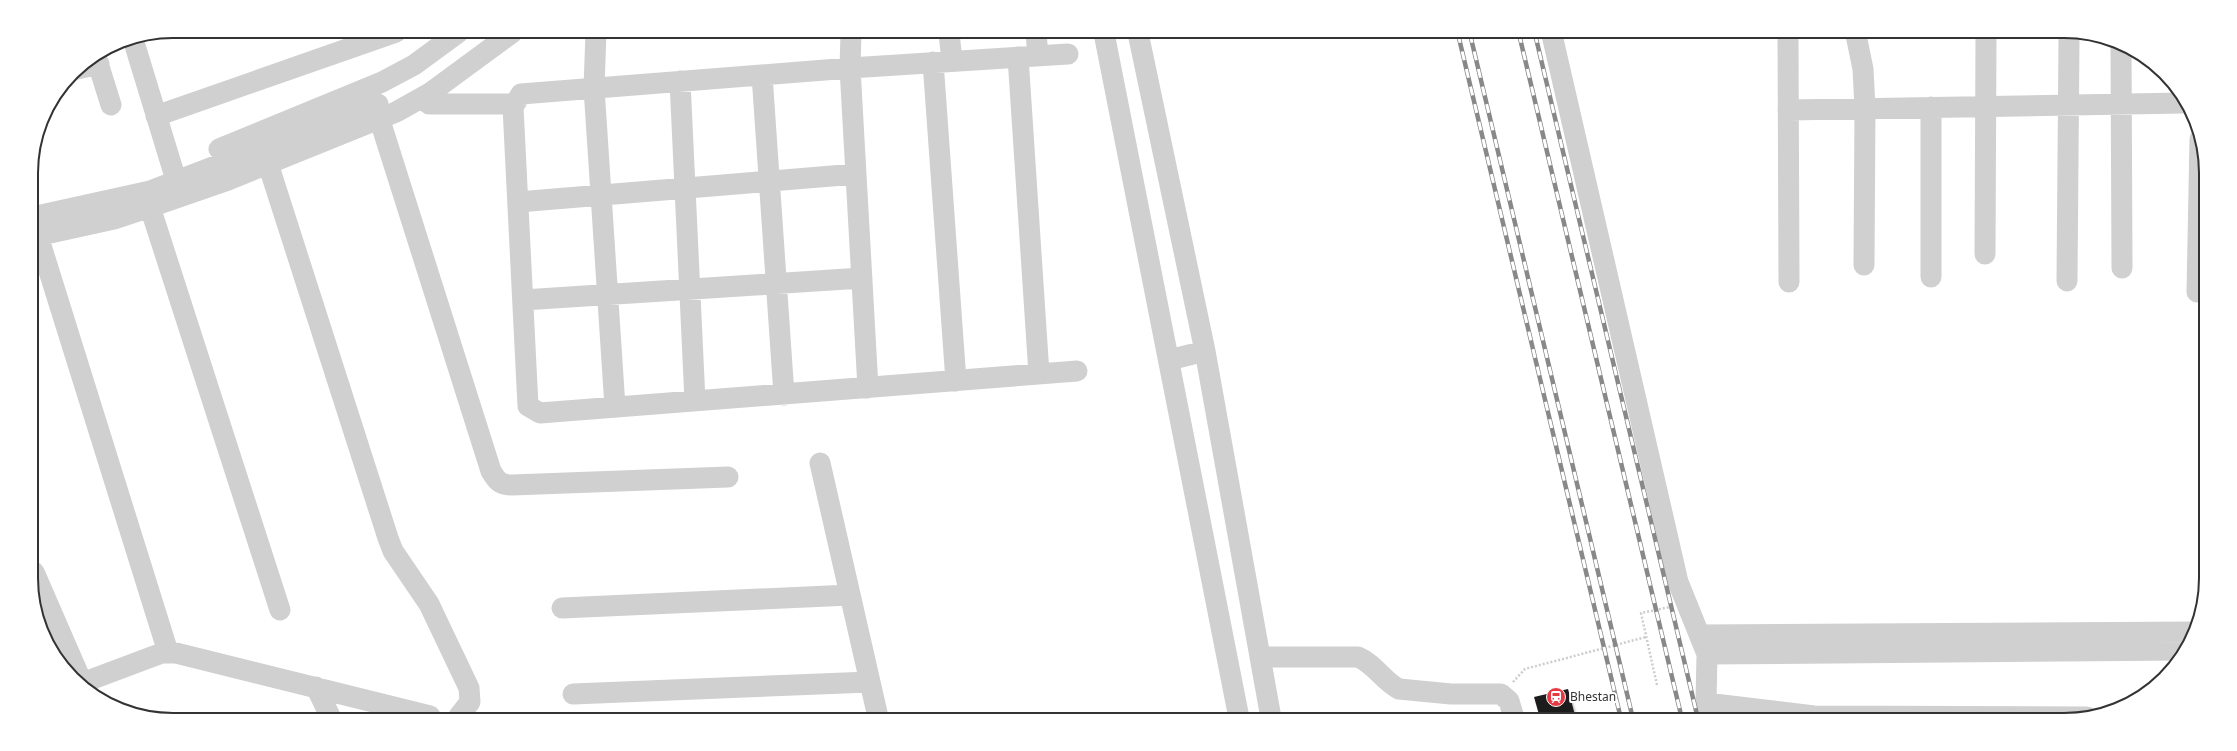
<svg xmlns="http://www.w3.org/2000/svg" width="2237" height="751" font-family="'Noto Sans',sans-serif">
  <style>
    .building { fill: #1a1a1a; filter: url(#shadow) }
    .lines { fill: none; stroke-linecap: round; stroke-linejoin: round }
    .path { stroke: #cdcdcd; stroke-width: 2.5; stroke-dasharray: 2 2; stroke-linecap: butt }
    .minor { stroke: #d0d0d0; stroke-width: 21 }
    .rail-casing { stroke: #888; stroke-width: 4.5 }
    .rail { stroke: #fff; stroke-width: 3; stroke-dasharray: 9; stroke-linecap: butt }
    .labels { text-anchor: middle; stroke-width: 4; stroke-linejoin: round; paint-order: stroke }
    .poi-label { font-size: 12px; fill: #333; stroke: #fff; text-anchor: start }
    .rim { fill: none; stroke: #333; stroke-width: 2 }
  </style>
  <defs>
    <filter id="shadow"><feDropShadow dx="2.5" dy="4.5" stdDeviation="1" flood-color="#0004"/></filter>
  </defs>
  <rect width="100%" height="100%" fill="#fff"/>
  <path class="building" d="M 1568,689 L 1576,719 L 1540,718 L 1534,697 Z"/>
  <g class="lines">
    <path class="path" d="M 1513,682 L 1525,669 L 1646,637
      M 1657,685 L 1641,613 L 1670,607"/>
    <path class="minor" d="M 596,32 L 594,88 L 615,407
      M 851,33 L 850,68 L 868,388
      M 949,33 L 952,61
      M 1036,33 L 1038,56
      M 1104,33 L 1239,718
      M 1138,33 L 1205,351 L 1271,718
      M 1552,35 L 1678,582 L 1707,654 L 1706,703 L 1710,719
      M 1788,35 L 1789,282
      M 1856,35 L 1863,69 L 1865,108 L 1864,265
      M 133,39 L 176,180
      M 2121,45 L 2122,268
      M 1068,54 L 850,68 L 521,94 L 513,107 L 528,406 L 540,413 L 1077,371
      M 96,57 L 111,105
      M 1018,57 L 1039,374
      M 933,62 L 956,381
      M 77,69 L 99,64
      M 762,75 L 784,395
      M 680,81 L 695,401
      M 429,104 L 515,104
      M 1931,107 L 1931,277
      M 1788,110 L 2182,103
      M 156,116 L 396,32
      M 382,127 L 491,471 C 497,481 500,485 512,485 L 728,477
      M 219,149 L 382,82 L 414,65 L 459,32
      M 271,173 L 388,538 L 393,551 L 429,604 L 469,688 L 470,702 L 459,716
      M 518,202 L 856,174
      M 150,207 L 280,610
      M 32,217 L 150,191 L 378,104
      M 38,236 L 168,652
      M 32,237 L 114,219 L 156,205 L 228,180 L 396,112 L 430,93 L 513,32
      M 1985,254 L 1986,36
      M 2067,281 L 2069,38
      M 2197,292 L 2200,139
      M 523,300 L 862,278
      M 1169,360 L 1205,351
      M 820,463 L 878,717
      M 34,572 L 84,687
      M 562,608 L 850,595
      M 1701,635 L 2193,632
      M 1707,654 L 2185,650
      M 1260,657 L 1358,657 C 1375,664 1383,681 1399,689 L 1451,694 L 1501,694 L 1509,701 L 1514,718
      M 82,683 L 162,653 L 176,653 L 430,716
      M 316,687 L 330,716
      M 573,694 L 870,682
      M 1706,703 L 1814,716 L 2087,717"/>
    <g class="rail-casing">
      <path id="rail" d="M 1458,34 L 1621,719
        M 1470,34 L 1633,719
        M 1519,34 L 1682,719
        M 1535,34 L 1698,719"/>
    </g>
    <use href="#rail" class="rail"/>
  </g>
  <defs>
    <g id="station-disc" transform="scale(1)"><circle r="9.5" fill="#e63946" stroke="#fff"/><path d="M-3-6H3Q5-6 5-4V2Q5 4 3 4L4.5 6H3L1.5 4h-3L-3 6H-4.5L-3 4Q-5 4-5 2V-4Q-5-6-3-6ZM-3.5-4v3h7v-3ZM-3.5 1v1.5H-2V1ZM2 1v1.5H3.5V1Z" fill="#fff"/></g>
  </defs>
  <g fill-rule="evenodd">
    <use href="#station-disc" x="1556" y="697"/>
  </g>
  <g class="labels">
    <g class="poi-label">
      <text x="1570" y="701">Bhestan</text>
    </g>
  </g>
  <path d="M0 0H2237V751H0ZM173 38H2064A135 135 0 0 1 2199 173V578A135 135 0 0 1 2064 713H173A135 135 0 0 1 38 578V173A135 135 0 0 1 173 38Z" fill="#fff" fill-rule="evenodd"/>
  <path class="rim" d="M173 38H2064A135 135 0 0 1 2199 173V578A135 135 0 0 1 2064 713H173A135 135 0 0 1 38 578V173A135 135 0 0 1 173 38Z"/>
</svg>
